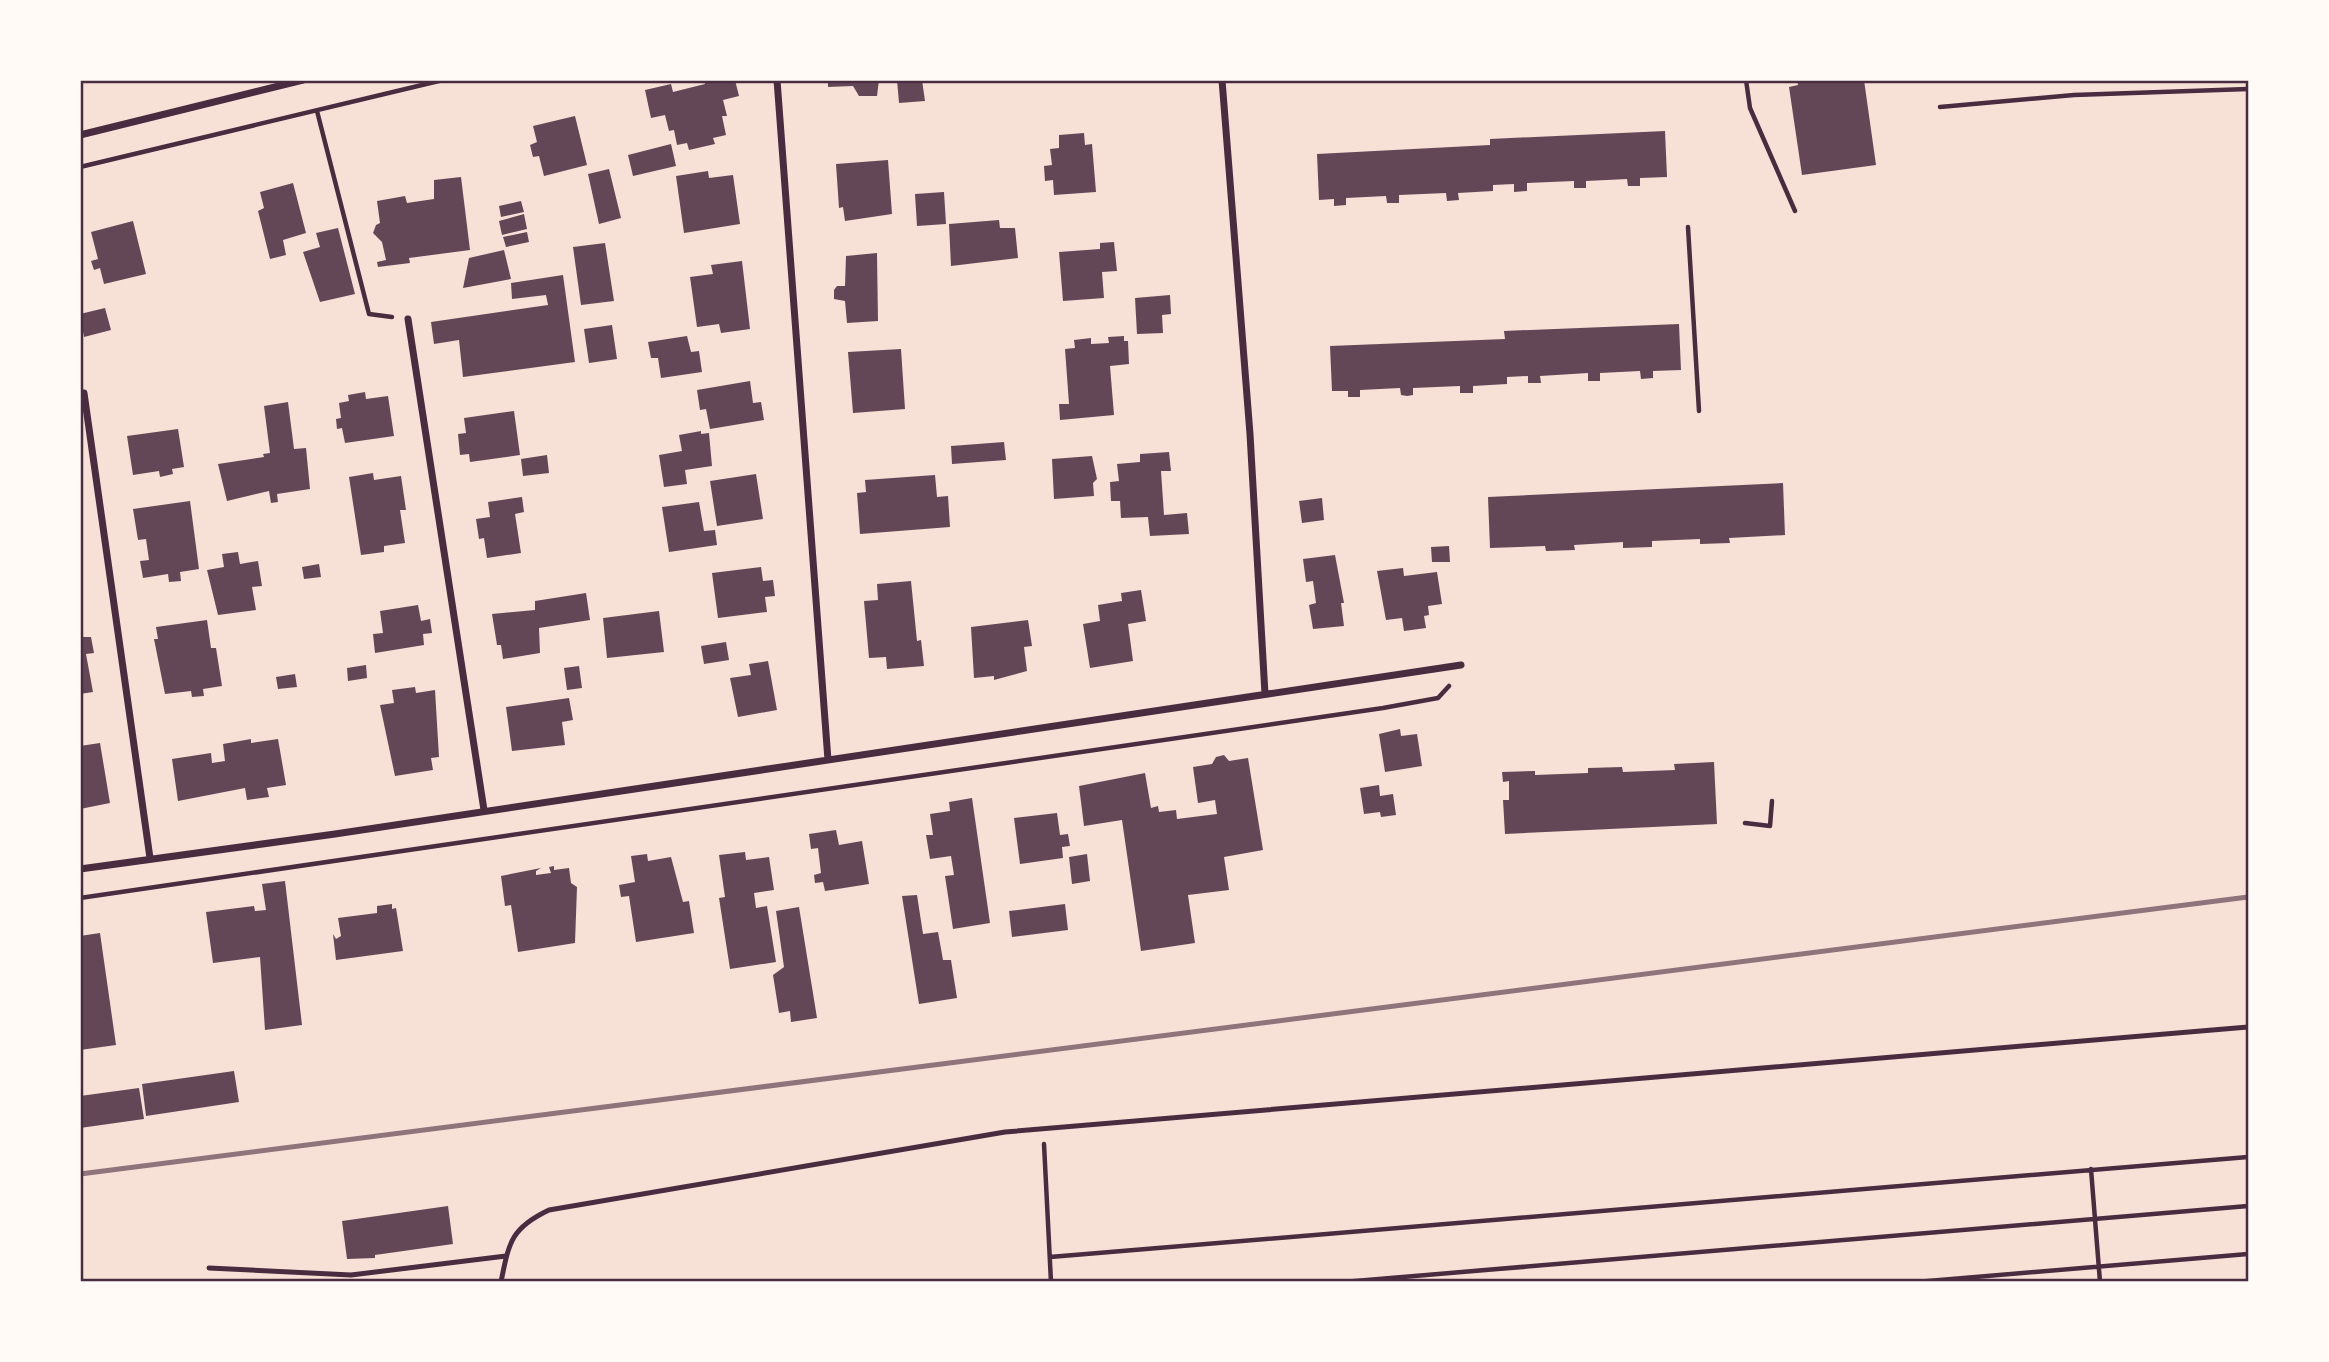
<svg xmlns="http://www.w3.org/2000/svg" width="2329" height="1362" font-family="Lato,sans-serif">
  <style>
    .building { fill: #644757 }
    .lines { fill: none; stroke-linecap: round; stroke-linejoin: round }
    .path { stroke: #4a2c40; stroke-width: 4.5 }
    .service { stroke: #4a2c40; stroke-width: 5 }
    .minor { stroke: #4a2c40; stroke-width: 7 }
    .rail { stroke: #8f747c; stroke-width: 5 }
    .neatline { fill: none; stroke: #4a2c40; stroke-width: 2.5 }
  </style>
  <rect width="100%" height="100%" fill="#f7e1d7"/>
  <path class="building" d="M 704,80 L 735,80 L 739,96 L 723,100 L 727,116 L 722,116 L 726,135 L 713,138 L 715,144 L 689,150 L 687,143 L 677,145 L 674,130 L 669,131 L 665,115 L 651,118 L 645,90 L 671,84 L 673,92 L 705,84 Z
    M 828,80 L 879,80 L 877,96 L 859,96 L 853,86 L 828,87 Z
    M 897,80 L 922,80 L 925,101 L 899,103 Z
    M 1797,80 L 1864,80 L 1876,165 L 1802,175 L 1789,87 L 1798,85 Z
    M 575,116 L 587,165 L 544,176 L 539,156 L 533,157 L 530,145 L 537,142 L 533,126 Z
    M 1665,131 L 1667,177 L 1640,178 L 1640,186 L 1628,186 L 1627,179 L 1586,181 L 1586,188 L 1574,188 L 1574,181 L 1527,183 L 1527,191 L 1514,192 L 1514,184 L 1493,185 L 1493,191 L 1458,193 L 1459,200 L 1447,201 L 1446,193 L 1399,195 L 1399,203 L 1387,203 L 1386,196 L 1346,198 L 1346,205 L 1334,206 L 1334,199 L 1319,200 L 1317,154 L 1490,145 L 1490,139 Z
    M 1084,133 L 1085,145 L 1092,144 L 1096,192 L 1054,195 L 1053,180 L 1045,181 L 1044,166 L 1052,165 L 1050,149 L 1059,148 L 1059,135 Z
    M 671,144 L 676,166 L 633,176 L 628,155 Z
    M 888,160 L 892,214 L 845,221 L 843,207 L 839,208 L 836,164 Z
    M 609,169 L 621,218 L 599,224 L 588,174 Z
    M 708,171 L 709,178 L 733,175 L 740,224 L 684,233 L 676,176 Z
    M 461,177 L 470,250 L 409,258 L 410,263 L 378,267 L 377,262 L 386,260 L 382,242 L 373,233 L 376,225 L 380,223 L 377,201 L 405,196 L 407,203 L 434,199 L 434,180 Z
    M 293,183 L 306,233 L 283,240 L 286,255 L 270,259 L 258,211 L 264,208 L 260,192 Z
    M 944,192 L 946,224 L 917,226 L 915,194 Z
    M 521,201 L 524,212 L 501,217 L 499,206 Z
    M 524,214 L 527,229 L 502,235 L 499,221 Z
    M 999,220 L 1000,228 L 1015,228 L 1018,258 L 951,266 L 949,224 Z
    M 133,221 L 146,274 L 104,284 L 100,268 L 94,270 L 91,261 L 98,259 L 91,232 Z
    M 338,228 L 355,294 L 320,302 L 303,252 L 320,247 L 316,233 Z
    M 527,232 L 529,242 L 506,247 L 503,237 Z
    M 1114,242 L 1117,271 L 1102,272 L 1104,298 L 1063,301 L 1059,252 L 1100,249 L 1100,243 Z
    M 605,243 L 614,301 L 581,305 L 573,247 Z
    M 504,250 L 511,279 L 463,288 L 469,258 Z
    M 877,253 L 878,321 L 847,323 L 845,301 L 834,299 L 834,290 L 837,286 L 845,286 L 846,256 Z
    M 742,261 L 750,329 L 721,333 L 719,324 L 697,327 L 690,277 L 713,274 L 711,265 Z
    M 563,275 L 575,362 L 463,377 L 459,340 L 434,344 L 431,322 L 548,305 L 546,295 L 512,299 L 511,283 Z
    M 1170,295 L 1171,314 L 1162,315 L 1163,333 L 1137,334 L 1135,298 Z
    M 105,308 L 111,330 L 84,337 L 80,314 Z
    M 1679,324 L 1681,370 L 1653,371 L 1653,378 L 1641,379 L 1640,371 L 1600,373 L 1600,381 L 1588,381 L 1588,373 L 1540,376 L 1541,383 L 1528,383 L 1528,376 L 1507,377 L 1507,384 L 1473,386 L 1473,393 L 1460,393 L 1460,386 L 1413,388 L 1413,395 L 1407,396 L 1401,395 L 1400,388 L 1360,390 L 1360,397 L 1348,397 L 1348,391 L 1332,391 L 1330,346 L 1505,339 L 1504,331 Z
    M 612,325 L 617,359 L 589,363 L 584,329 Z
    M 687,336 L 691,352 L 699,351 L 702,372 L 661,378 L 658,358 L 651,358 L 648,342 Z
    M 1124,336 L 1124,341 L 1128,341 L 1129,364 L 1110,366 L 1114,415 L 1060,420 L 1059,404 L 1069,404 L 1065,349 L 1075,348 L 1074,340 L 1091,338 L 1091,344 L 1109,343 L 1108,337 Z
    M 901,349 L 905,409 L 853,413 L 848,352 Z
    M 750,381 L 753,403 L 761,402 L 764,420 L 710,429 L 706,409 L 700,410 L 697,390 Z
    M 365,392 L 366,399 L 388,396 L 394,436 L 345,443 L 342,428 L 337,429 L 336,419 L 341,418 L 339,403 L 349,401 L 348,395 Z
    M 288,402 L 294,449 L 306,448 L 310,489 L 277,494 L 278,502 L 271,503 L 269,491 L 227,501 L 218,464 L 264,457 L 263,454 L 270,453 L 264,406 Z
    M 514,411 L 520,455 L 470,462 L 469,454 L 460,455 L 458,434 L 466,433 L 464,418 Z
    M 178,429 L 184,467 L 172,469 L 173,474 L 160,477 L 159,471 L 133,475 L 127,436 Z
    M 701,431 L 701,434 L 709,433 L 712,466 L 685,470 L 687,484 L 664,487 L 659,455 L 682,451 L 679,435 Z
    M 1004,442 L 1006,460 L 952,464 L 951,446 Z
    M 1169,452 L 1171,471 L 1161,471 L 1164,515 L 1187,513 L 1189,534 L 1150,536 L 1148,517 L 1121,518 L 1120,501 L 1111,501 L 1110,482 L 1119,481 L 1117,464 L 1140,462 L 1140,454 Z
    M 547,455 L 549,473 L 523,476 L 521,459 Z
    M 1092,456 L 1097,479 L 1093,483 L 1094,496 L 1054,499 L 1052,459 Z
    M 373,473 L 374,480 L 401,476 L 406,510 L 400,510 L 405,543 L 384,546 L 384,552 L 361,555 L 349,477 Z
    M 756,474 L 763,519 L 717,526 L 710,481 Z
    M 935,475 L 937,497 L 948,496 L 950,527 L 860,534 L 857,493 L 866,492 L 865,480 Z
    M 1783,483 L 1785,535 L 1729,538 L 1730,543 L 1700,544 L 1700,539 L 1652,541 L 1652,547 L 1623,548 L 1623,542 L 1574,545 L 1575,550 L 1546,551 L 1545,546 L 1490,548 L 1488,497 Z
    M 522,497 L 524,512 L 515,514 L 521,553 L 487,558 L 484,538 L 479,539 L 476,519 L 490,517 L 488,502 Z
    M 1322,498 L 1324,520 L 1302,523 L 1299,501 Z
    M 190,501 L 199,569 L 180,572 L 181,581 L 169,582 L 168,574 L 143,578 L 140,561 L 149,560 L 146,539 L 138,540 L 133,509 Z
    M 699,502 L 704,531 L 715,530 L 717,545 L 669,552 L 662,507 Z
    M 1449,546 L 1450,562 L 1432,562 L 1431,547 Z
    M 238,552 L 240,564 L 258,561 L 262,586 L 252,587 L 256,610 L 218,615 L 207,570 L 224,567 L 222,554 Z
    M 1335,555 L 1344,603 L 1341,603 L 1344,626 L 1313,629 L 1309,605 L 1316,603 L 1313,581 L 1306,582 L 1303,559 Z
    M 319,564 L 321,577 L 304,579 L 302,567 Z
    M 761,567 L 763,581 L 773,580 L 775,596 L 765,597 L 767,612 L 718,618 L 712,573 Z
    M 1403,568 L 1404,576 L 1437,572 L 1442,604 L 1428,606 L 1429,615 L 1424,616 L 1426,628 L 1404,631 L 1402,618 L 1386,620 L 1377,571 Z
    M 911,581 L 917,641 L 921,640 L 924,666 L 887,669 L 886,657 L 869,658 L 864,601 L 878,600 L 877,584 Z
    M 1141,590 L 1146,621 L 1128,624 L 1133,661 L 1090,668 L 1083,624 L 1100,621 L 1098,605 L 1122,601 L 1121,593 Z
    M 586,593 L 590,620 L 539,628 L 540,653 L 503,659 L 501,645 L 497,645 L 492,614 L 535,610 L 535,601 Z
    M 418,605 L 421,621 L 430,619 L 432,633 L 423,634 L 424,645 L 375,653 L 373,634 L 383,633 L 380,611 Z
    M 659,611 L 664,652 L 607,658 L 603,618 Z
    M 207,620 L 211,648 L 216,648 L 222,686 L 203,689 L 204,696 L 192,697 L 191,691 L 165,694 L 154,639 L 158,639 L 156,627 Z
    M 1028,620 L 1032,646 L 1024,647 L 1027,671 L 994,680 L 994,676 L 974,678 L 971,627 Z
    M 80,637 L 91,637 L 94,653 L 86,654 L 93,692 L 80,694 Z
    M 726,642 L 729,660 L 704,664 L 701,646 Z
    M 768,661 L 777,710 L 738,717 L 730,678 L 751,675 L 749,664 Z
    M 366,665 L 367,678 L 348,681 L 347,668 Z
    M 579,666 L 582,688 L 567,690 L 564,668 Z
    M 295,674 L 297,687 L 278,689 L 276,677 Z
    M 415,687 L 416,693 L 435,690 L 439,757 L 431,758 L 433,770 L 395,776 L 380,705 L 394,703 L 392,690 Z
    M 569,698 L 573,720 L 562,722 L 565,745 L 512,751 L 506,707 Z
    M 1400,729 L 1401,736 L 1417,734 L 1422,766 L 1385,772 L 1379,734 Z
    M 251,739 L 251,743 L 278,739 L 286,785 L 267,788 L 269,797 L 247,800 L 245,788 L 178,801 L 172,759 L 211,753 L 212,763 L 225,761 L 223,744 Z
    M 100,743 L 110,803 L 80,809 L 80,746 Z
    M 1224,755 L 1229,761 L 1248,758 L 1263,850 L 1224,857 L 1229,890 L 1188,895 L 1195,943 L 1141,951 L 1122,820 L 1084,826 L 1079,786 L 1145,773 L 1151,808 L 1158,806 L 1159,812 L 1176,810 L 1177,819 L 1217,814 L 1215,800 L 1198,803 L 1193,767 L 1212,764 L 1216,757 Z
    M 1714,762 L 1717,824 L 1505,834 L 1503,800 L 1509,800 L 1509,781 L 1503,782 L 1502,772 L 1535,771 L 1535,775 L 1588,773 L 1588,768 L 1622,767 L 1623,772 L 1675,770 L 1674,764 Z
    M 1379,785 L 1380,796 L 1393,794 L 1396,815 L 1381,817 L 1380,812 L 1364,814 L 1360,788 Z
    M 972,798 L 990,923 L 953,929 L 945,876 L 954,875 L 951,856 L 930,859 L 926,835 L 933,835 L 930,814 L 950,811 L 949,802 Z
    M 1057,813 L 1060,835 L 1068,834 L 1070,846 L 1062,847 L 1063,858 L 1020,864 L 1014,818 Z
    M 836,830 L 839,845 L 862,841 L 869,884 L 825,891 L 823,882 L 815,883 L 814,875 L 821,873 L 818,848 L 811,849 L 809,834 Z
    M 745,852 L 746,860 L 769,857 L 774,890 L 754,893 L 756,908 L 767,906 L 776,962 L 730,969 L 719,898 L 725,897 L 719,855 Z
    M 647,854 L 648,861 L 671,857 L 683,902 L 689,901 L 694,933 L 636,942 L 629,896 L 621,897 L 619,885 L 635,882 L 631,856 Z
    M 1087,854 L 1090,881 L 1072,884 L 1069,857 Z
    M 554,866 L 554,870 L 569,868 L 571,883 L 577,887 L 575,943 L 518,952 L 511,905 L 505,906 L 501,876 L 541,868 L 536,871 L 536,875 L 551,873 L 549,867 Z
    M 285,881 L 302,1025 L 265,1030 L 260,957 L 213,963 L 206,912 L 254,906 L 255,911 L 266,910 L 262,884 Z
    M 917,895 L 923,934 L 938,932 L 943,960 L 951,960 L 957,998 L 919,1004 L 902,896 Z
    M 392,904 L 392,909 L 396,908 L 403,951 L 336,960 L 333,934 L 336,939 L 341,936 L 338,918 L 377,913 L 377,906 Z
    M 1065,904 L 1068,930 L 1012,937 L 1009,911 Z
    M 799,907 L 817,1018 L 791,1022 L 790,1011 L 779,1013 L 773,975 L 784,967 L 776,911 Z
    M 100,933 L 116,1045 L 80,1050 L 80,936 Z
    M 234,1071 L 239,1102 L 146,1116 L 142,1084 Z
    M 139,1088 L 144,1119 L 80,1128 L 80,1096 Z
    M 448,1206 L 453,1244 L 375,1255 L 375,1258 L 347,1259 L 342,1221 Z"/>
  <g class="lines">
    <path class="path" d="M 1746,80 L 1750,108 L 1795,211
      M 1940,107 L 2074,95 L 2248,89
      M 317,111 L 369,314 L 392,317
      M 80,167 L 443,80
      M 1688,227 L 1699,411
      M 1745,823 L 1770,826 L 1772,801
      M 80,898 L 1383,708 L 1438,698 L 1449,686
      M 1044,1144 L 1051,1282
      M 2091,1169 L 2100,1282
      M 1050,1257 L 2248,1157
      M 1343,1282 L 2248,1206
      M 1916,1282 L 2248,1254"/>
    <path class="service" d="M 209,1268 L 351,1275 L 506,1256
      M 501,1282 C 509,1242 511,1228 549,1210 L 1005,1132 L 2248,1027"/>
    <path class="minor" d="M 777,80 L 828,760
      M 1222,80 L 1250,434 L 1265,694
      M 80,135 L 303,80
      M 408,319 L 484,810
      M 84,393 L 150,858
      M 80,869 L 335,834 L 1461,665"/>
    <path class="rail" d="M 80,1174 L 2248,897"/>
  </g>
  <rect width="2329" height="1362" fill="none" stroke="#fffaf5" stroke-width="164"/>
  <rect x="82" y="82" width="2165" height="1198" class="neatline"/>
</svg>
